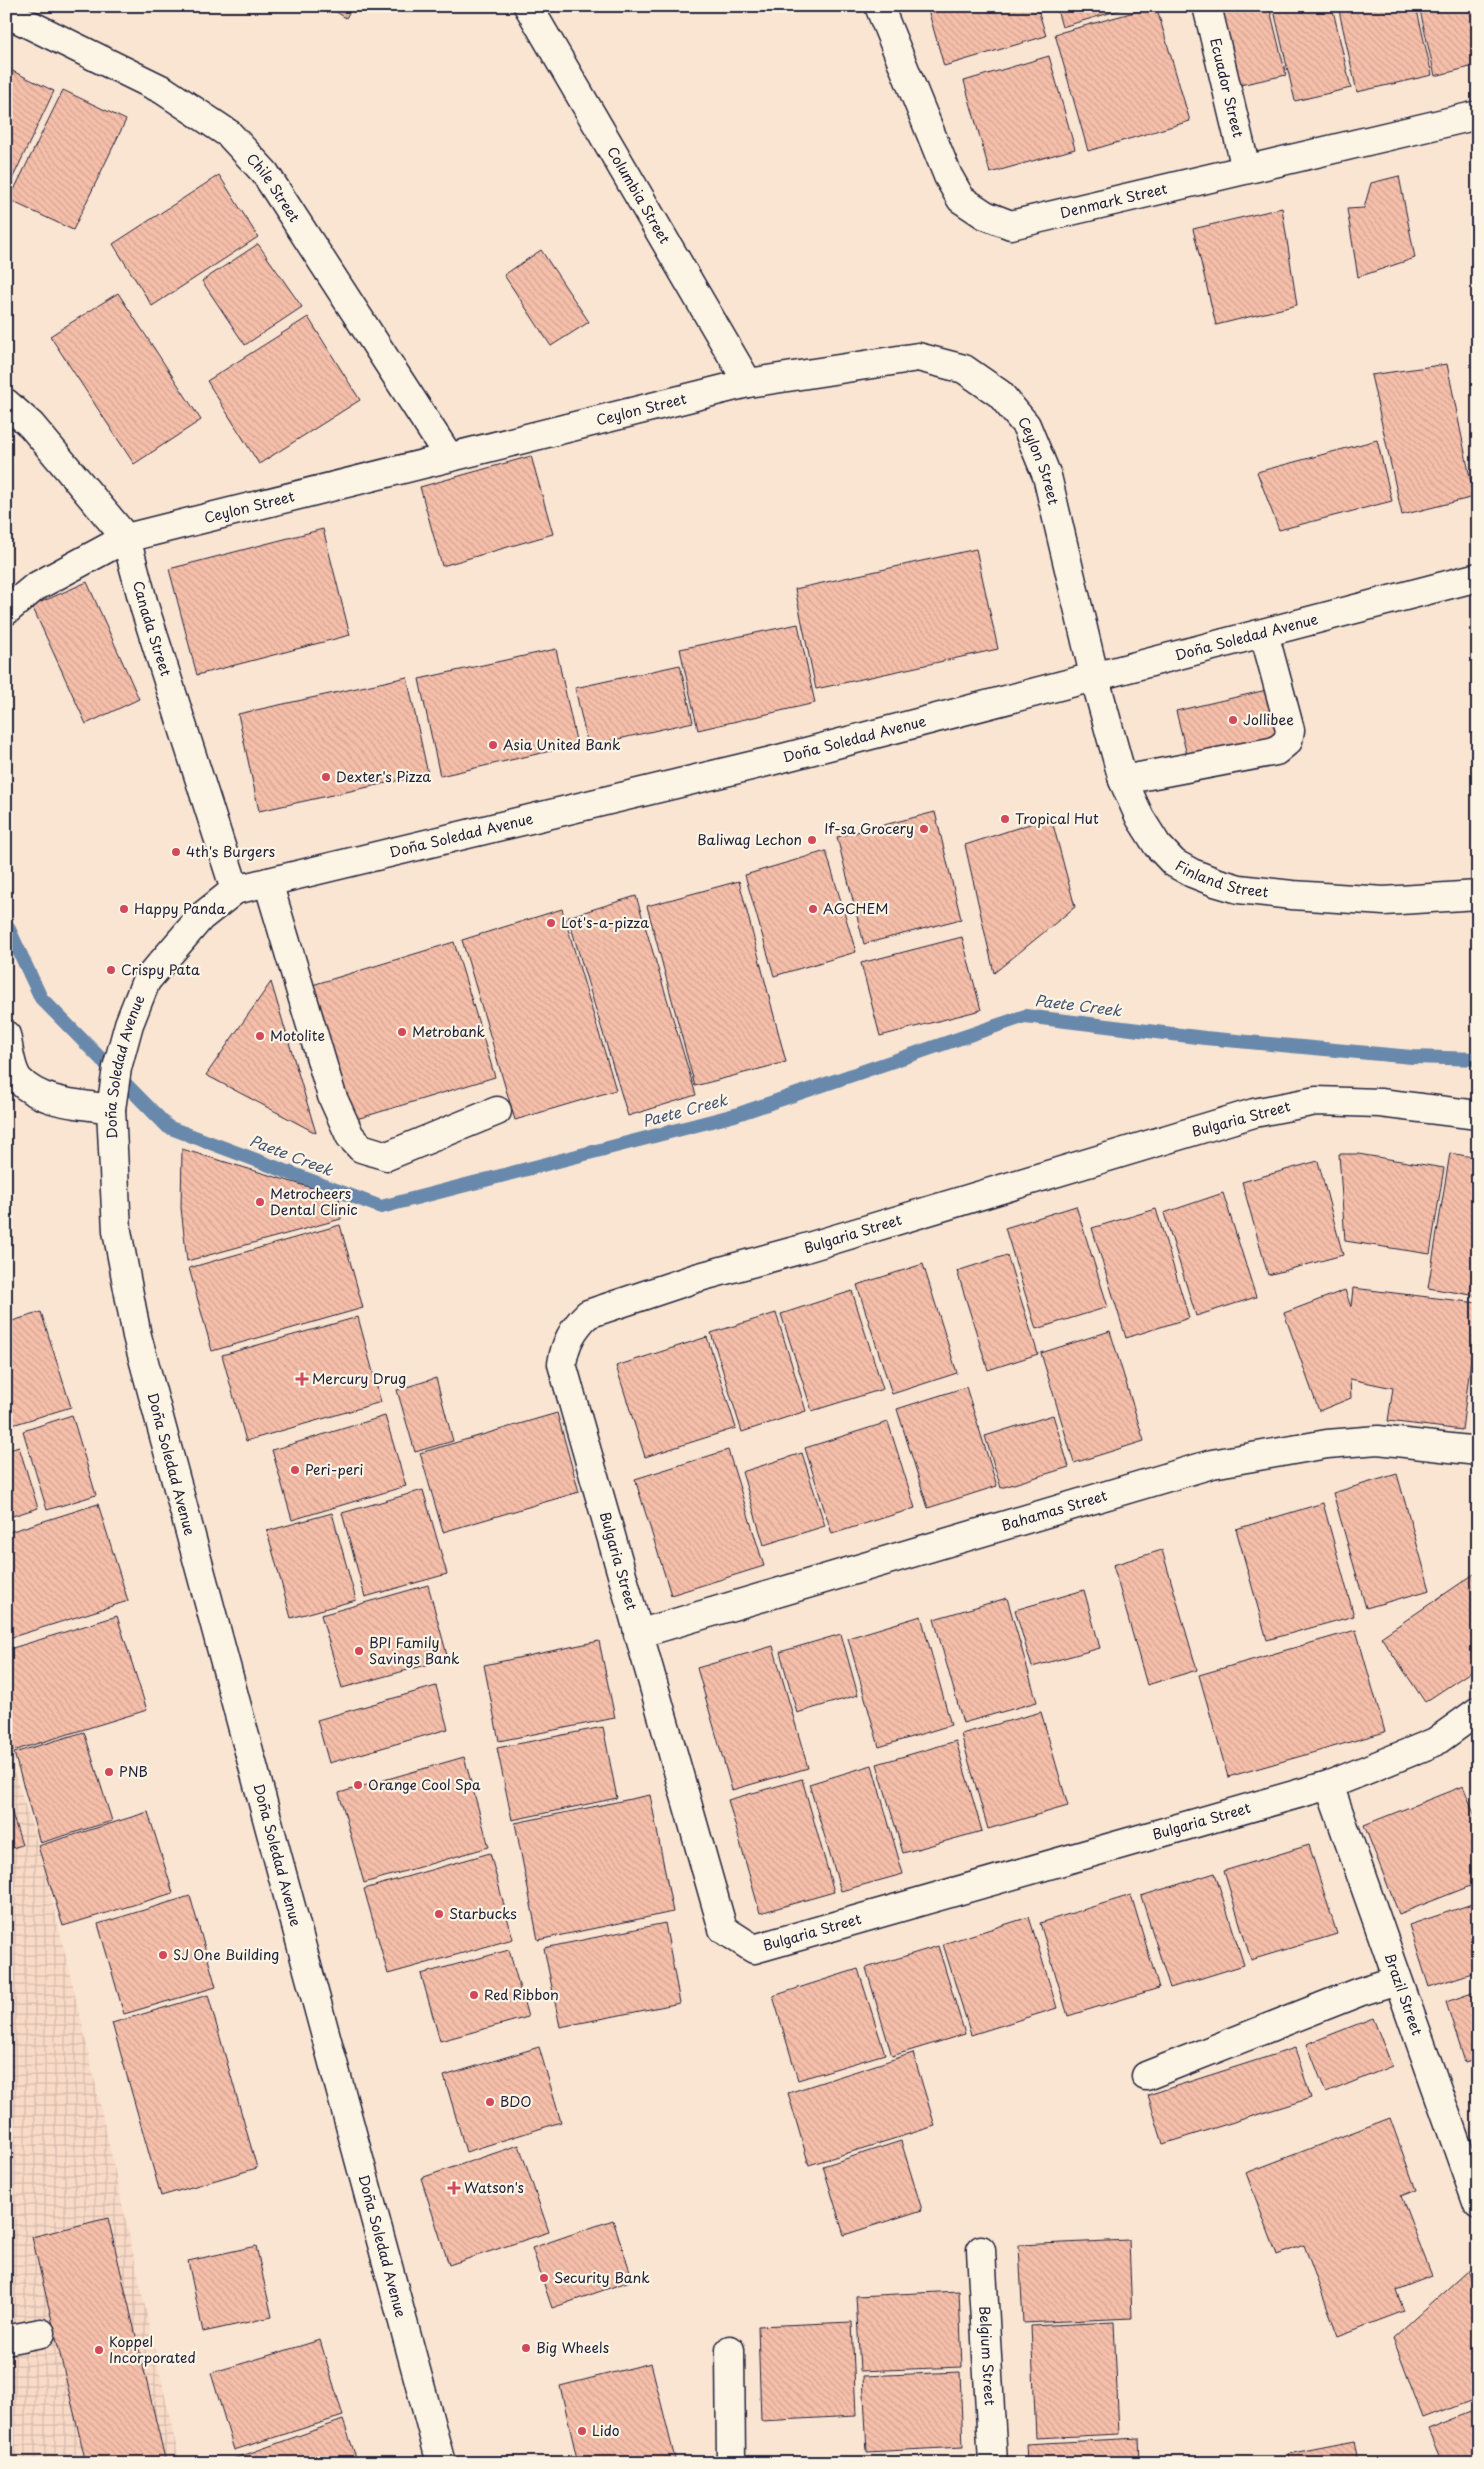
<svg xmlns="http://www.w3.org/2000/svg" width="1484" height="2469" font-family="'Playpen Sans',sans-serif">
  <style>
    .industrial { fill: url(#industrial-grid) }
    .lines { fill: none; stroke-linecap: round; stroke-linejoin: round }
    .stream { stroke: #6989ac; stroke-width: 14 }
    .building { fill: url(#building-back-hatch); stroke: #22223b }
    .minor-casing { stroke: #22223b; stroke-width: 31 }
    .major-casing { stroke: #22223b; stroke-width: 31 }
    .minor { stroke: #fcf5e5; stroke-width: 28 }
    .major { stroke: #fcf5e5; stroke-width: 28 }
    .poi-dot { fill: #d1495b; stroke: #fcf5e5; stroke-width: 2 }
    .labels { text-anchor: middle; stroke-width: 4.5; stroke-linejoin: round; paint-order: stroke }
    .street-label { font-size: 14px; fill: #22223b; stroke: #fcf5e5 }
    .poi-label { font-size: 14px; fill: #22223b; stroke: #fcf5e5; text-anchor: start }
    .water-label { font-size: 15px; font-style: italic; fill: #465573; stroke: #fcf5e5 }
  </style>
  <defs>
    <pattern id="industrial-grid" width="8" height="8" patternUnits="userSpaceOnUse" patternTransform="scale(1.25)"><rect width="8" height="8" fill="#f9dac7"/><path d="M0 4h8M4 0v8" fill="none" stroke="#d5bbac"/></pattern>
    <pattern id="building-back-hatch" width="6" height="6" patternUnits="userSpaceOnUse" patternTransform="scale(1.25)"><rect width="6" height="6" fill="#f6bfaa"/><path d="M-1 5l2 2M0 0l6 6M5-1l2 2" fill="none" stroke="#d3a493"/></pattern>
  </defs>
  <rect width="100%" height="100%" fill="#fae5d3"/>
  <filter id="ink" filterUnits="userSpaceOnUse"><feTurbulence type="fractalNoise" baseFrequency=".02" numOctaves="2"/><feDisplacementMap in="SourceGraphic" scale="10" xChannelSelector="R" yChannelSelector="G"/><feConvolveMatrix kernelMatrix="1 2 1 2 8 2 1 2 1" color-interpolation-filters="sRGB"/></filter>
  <g filter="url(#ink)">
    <path class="industrial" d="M 6,1748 L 40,1850 L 83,2028 L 180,2463 L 6,2463 Z"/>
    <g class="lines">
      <path class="stream" d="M 6,923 L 41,998 L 168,1127 L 381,1207 L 735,1115 L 1025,1016 L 1205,1038 L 1412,1057 L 1478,1059"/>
    </g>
    <path class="building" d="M 327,6 L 353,6 L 346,18 Z
      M 927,6 L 1037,6 L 1046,36 L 944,66 Z
      M 1056,6 L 1133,6 L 1062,27 Z
      M 1156,6 L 1190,121 L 1088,151 L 1055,34 Z
      M 1241,6 L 1269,6 L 1286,75 L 1240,85 L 1223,11 Z
      M 1273,6 L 1332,6 L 1351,88 L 1295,101 Z
      M 1338,6 L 1416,6 L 1432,75 L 1357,92 Z
      M 1419,6 L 1478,6 L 1478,65 L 1435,76 Z
      M 1049,56 L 1075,149 L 990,173 L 964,81 Z
      M 6,68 L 54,91 L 6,192 Z
      M 63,90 L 126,120 L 73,230 L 9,200 Z
      M 219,175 L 258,237 L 152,306 L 113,244 Z
      M 1399,176 L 1415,258 L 1358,277 L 1347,209 L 1364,208 L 1371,183 Z
      M 1282,208 L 1297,305 L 1216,325 L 1193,229 Z
      M 258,244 L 302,307 L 245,345 L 202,281 Z
      M 541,250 L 589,322 L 551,346 L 504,275 Z
      M 118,293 L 201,420 L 134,464 L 50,336 Z
      M 308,317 L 360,400 L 259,464 L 207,381 Z
      M 1447,364 L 1474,497 L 1402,515 L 1371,375 Z
      M 1377,440 L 1392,501 L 1279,530 L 1257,472 Z
      M 531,456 L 553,534 L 442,566 L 420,487 Z
      M 323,529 L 350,635 L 197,675 L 169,569 Z
      M 976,549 L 998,649 L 816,689 L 795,589 Z
      M 87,582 L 139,699 L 86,724 L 32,606 Z
      M 798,624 L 815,703 L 698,730 L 680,649 Z
      M 556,649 L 577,745 L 440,776 L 419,679 Z
      M 680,665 L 693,722 L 588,746 L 575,688 Z
      M 407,677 L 428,774 L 259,811 L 238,714 Z
      M 1271,689 L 1283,741 L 1189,763 L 1176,711 Z
      M 935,812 L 961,919 L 864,944 L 837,837 Z
      M 1051,817 L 1075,907 L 994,973 L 965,845 Z
      M 826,851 L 856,952 L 774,976 L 745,875 Z
      M 739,881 L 786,1062 L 695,1086 L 647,906 Z
      M 636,896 L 696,1095 L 628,1116 L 568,917 Z
      M 562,909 L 616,1090 L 515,1120 L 462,940 Z
      M 962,937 L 981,1010 L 880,1036 L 861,963 Z
      M 454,942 L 495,1077 L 350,1121 L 309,986 Z
      M 271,982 L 316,1133 L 206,1075 Z
      M 182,1149 L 339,1196 L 341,1219 L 187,1261 L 181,1208 Z
      M 1450,1153 L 1478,1158 L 1478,1296 L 1428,1288 Z
      M 1339,1154 L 1358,1154 L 1444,1168 L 1430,1254 L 1345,1241 Z
      M 1318,1161 L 1343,1255 L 1268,1275 L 1242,1182 Z
      M 1223,1193 L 1256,1297 L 1196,1316 L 1164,1213 Z
      M 1076,1206 L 1108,1307 L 1036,1329 L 1005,1228 Z
      M 1156,1209 L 1189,1318 L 1126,1338 L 1092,1228 Z
      M 340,1225 L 363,1308 L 212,1351 L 189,1268 Z
      M 1007,1255 L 1038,1354 L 988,1370 L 957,1271 Z
      M 923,1264 L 957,1373 L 892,1394 L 857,1285 Z
      M 1353,1288 L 1478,1303 L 1462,1430 L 1388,1421 L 1393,1388 L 1350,1379 L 1351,1398 L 1319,1411 L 1284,1313 L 1345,1290 L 1351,1307 Z
      M 852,1291 L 883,1389 L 812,1411 L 781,1314 Z
      M 41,1312 L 71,1407 L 6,1427 L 6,1323 Z
      M 776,1313 L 806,1411 L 742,1432 L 711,1333 Z
      M 358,1317 L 381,1402 L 246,1441 L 222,1355 Z
      M 1110,1331 L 1144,1441 L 1074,1463 L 1041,1353 Z
      M 707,1337 L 736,1428 L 645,1457 L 616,1366 Z
      M 436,1378 L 453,1441 L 415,1452 L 397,1390 Z
      M 966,1387 L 997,1486 L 928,1508 L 897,1409 Z
      M 557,1413 L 579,1492 L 443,1532 L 420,1453 Z
      M 72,1415 L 96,1495 L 47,1510 L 23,1431 Z
      M 1053,1415 L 1069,1467 L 1001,1488 L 985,1436 Z
      M 385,1416 L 406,1486 L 292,1520 L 272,1450 Z
      M 888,1422 L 915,1508 L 832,1534 L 805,1448 Z
      M 19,1447 L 38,1508 L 6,1518 L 6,1451 Z
      M 728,1450 L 764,1566 L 671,1595 L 635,1479 Z
      M 802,1453 L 825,1526 L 764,1545 L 742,1472 Z
      M 1397,1474 L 1430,1590 L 1366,1608 L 1333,1493 Z
      M 423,1490 L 447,1574 L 365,1597 L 342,1513 Z
      M 1323,1503 L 1354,1616 L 1267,1640 L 1236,1529 Z
      M 98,1504 L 128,1601 L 6,1639 L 6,1533 Z
      M 332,1513 L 356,1600 L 291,1618 L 267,1531 Z
      M 1162,1550 L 1197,1670 L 1147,1685 L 1113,1565 Z
      M 1477,1572 L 1478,1667 L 1425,1702 L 1381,1637 Z
      M 428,1585 L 448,1659 L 342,1688 L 321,1615 Z
      M 1084,1590 L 1100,1648 L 1032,1667 L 1015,1610 Z
      M 1007,1598 L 1037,1702 L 963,1723 L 934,1619 Z
      M 117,1616 L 147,1710 L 13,1751 L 6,1730 L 6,1650 Z
      M 921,1616 L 951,1725 L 879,1747 L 848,1638 Z
      M 1356,1630 L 1385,1732 L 1228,1777 L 1199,1675 Z
      M 841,1634 L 858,1695 L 797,1713 L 780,1652 Z
      M 599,1641 L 615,1718 L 499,1741 L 484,1665 Z
      M 773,1646 L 808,1768 L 732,1790 L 697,1668 Z
      M 436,1686 L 448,1729 L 329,1763 L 317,1720 Z
      M 1041,1712 L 1068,1806 L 988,1829 L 961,1734 Z
      M 603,1727 L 617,1798 L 512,1820 L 497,1748 Z
      M 84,1732 L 112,1821 L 40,1843 L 14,1753 Z
      M 956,1741 L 982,1831 L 903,1853 L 877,1764 Z
      M 464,1757 L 489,1847 L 364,1883 L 339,1793 Z
      M 872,1765 L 903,1874 L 841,1891 L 809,1784 Z
      M 802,1779 L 834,1892 L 760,1913 L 728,1800 Z
      M 1463,1786 L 1478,1823 L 1478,1883 L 1399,1914 L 1364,1825 Z
      M 6,1795 L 22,1845 L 6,1850 Z
      M 650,1795 L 673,1912 L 538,1940 L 515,1823 Z
      M 148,1812 L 173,1893 L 63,1926 L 38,1846 Z
      M 1309,1845 L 1337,1934 L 1251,1960 L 1224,1871 Z
      M 490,1853 L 513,1939 L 388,1974 L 364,1889 Z
      M 1215,1873 L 1244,1965 L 1170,1988 L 1141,1896 Z
      M 1131,1895 L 1159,1988 L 1068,2016 L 1040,1923 Z
      M 190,1896 L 216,1987 L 124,2014 L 98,1924 Z
      M 1478,1902 L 1478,1971 L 1429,1987 L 1409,1925 Z
      M 1029,1917 L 1057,2008 L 971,2035 L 943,1944 Z
      M 665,1923 L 680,2003 L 560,2027 L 544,1948 Z
      M 938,1946 L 965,2034 L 892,2056 L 866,1968 Z
      M 509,1950 L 528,2017 L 440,2041 L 421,1974 Z
      M 858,1969 L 885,2054 L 798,2080 L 773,1996 Z
      M 1478,1991 L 1478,2058 L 1465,2062 L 1446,2002 Z
      M 208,1995 L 257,2168 L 161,2196 L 112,2023 Z
      M 1373,2018 L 1392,2066 L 1326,2093 L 1307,2044 Z
      M 539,2047 L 561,2122 L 466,2152 L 444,2076 Z
      M 1295,2048 L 1311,2098 L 1163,2144 L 1148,2095 Z
      M 913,2053 L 935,2126 L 809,2165 L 788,2093 Z
      M 1390,2118 L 1416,2190 L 1401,2196 L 1432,2276 L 1396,2290 L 1404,2311 L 1338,2336 L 1304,2245 L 1277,2255 L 1246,2173 Z
      M 901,2141 L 922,2210 L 844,2235 L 823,2166 Z
      M 519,2145 L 549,2232 L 449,2265 L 421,2178 Z
      M 108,2218 L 166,2463 L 86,2463 L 32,2237 Z
      M 613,2220 L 633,2280 L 552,2308 L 532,2248 Z
      M 1129,2240 L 1132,2318 L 1023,2323 L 1019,2245 Z
      M 256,2246 L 272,2317 L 203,2332 L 188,2261 Z
      M 1468,2270 L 1478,2298 L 1478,2397 L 1423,2418 L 1393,2338 Z
      M 959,2291 L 962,2367 L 860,2371 L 856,2296 Z
      M 852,2322 L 856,2416 L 761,2421 L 758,2326 Z
      M 1114,2322 L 1119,2434 L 1036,2438 L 1031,2326 Z
      M 320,2340 L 343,2416 L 234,2450 L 211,2373 Z
      M 651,2363 L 675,2459 L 662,2463 L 578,2463 L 560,2386 Z
      M 960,2372 L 963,2447 L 867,2452 L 863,2376 Z
      M 1478,2409 L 1478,2463 L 1442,2463 L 1428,2429 Z
      M 343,2420 L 358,2463 L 222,2463 Z
      M 1139,2438 L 1140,2463 L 1027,2463 L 1026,2444 Z
      M 1354,2441 L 1358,2463 L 1290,2463 L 1288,2454 Z"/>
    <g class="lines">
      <g class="minor-casing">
        <g id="minor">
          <path id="s1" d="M 528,6 L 748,383"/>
          <path id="s2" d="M 879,6 L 948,176 L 961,199 L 985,215 L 1011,225 L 1478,115"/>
          <path id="s3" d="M 1207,6 L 1246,169"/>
          <path id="s4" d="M 6,13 L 163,90 L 229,134 L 265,173 L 449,457"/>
          <path id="s5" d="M 6,403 L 31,425 L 126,538 L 145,609 L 235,890"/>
          <path id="s6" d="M 6,611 L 35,587 L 126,538 L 748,383 L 918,357 L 964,369 L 1000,394 L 1026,425 L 1047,476 L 1094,675 L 1123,780 L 1140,818 L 1157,845 L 1174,863 L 1192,873 L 1215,882 L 1239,889 L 1292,895 L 1384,901 L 1478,895"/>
          <path d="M 1123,780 L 1276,751 L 1288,741 L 1290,730 L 1264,633"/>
          <path d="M 268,882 L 332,1096 L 350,1136 L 361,1148 L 387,1156 L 497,1111"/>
          <path d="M 6,1035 C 9,1048 10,1069 19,1080 C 41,1104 81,1104 111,1109"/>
          <path id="s7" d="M 1478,1115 L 1380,1103 L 1316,1101 L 1254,1113 L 802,1249 L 696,1278 L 588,1314 C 573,1328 565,1343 562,1364 L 723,1929 L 754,1949 L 1329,1785 L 1435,1742 L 1478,1711"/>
          <path id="s8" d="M 638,1634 L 1212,1464 L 1327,1444 L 1378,1440 L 1478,1451"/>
          <path id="s9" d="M 1329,1785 L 1478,2205"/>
          <path d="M 1146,2076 L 1359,1992 L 1397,1980"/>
          <path id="s10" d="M 981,2250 L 993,2463"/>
          <path d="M 6,2340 L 41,2333"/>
          <path d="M 730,2350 L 731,2463"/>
        </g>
      </g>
      <g class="major-casing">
        <g id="major">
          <path id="s11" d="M 441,2463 L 137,1336 L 117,1231 L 111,1109 L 117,1068 L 129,1024 L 146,981 L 201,917 L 235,890 L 771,761 L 1478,577"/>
        </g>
      </g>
      <use href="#minor" class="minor"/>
      <use href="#major" class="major"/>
    </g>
  </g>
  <g class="poi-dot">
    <circle cx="1233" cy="720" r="5"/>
    <circle cx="493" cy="745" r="5"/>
    <circle cx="326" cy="777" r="5"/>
    <circle cx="1005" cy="819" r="5"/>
    <circle cx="924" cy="829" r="5"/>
    <circle cx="812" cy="840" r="5"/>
    <circle cx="176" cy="852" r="5"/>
    <circle cx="124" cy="909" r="5"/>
    <circle cx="813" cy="909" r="5"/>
    <circle cx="551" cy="923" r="5"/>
    <circle cx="111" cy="970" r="5"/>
    <circle cx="402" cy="1032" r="5"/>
    <circle cx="260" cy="1036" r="5"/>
    <circle cx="260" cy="1202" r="5"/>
    <path d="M299.5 1371.5h5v5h5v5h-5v5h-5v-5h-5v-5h5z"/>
    <circle cx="295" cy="1470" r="5"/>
    <circle cx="359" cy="1651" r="5"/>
    <circle cx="109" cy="1772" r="5"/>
    <circle cx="358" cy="1785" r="5"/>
    <circle cx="439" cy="1914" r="5"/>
    <circle cx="163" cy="1955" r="5"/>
    <circle cx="474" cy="1995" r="5"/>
    <circle cx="490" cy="2102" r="5"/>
    <path d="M451.5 2180.5h5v5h5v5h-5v5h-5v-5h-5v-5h5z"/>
    <circle cx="544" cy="2278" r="5"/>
    <circle cx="526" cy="2348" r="5"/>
    <circle cx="99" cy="2350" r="5"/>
    <circle cx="582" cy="2431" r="5"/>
  </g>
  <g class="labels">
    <g class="street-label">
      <text dy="5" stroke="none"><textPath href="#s3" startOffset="84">Ecuador Street</textPath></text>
      <text dy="5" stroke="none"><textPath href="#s4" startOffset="324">Chile Street</textPath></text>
      <text dy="5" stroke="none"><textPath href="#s1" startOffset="219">Columbia Street</textPath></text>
      <text dy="5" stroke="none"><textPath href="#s2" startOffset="372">Denmark Street</textPath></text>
      <text dy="5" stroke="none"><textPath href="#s6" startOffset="672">Ceylon Street</textPath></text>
      <text dy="5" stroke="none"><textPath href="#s6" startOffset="1124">Ceylon Street</textPath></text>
      <text dy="5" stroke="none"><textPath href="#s6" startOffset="268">Ceylon Street</textPath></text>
      <text dy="5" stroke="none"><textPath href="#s5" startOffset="275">Canada Street</textPath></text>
      <text dy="5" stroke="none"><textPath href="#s11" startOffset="2700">Doña Soledad Avenue</textPath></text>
      <text dy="5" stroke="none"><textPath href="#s11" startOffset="2295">Doña Soledad Avenue</textPath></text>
      <text dy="5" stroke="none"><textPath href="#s11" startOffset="1890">Doña Soledad Avenue</textPath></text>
      <text dy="5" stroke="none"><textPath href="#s6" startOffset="1604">Finland Street</textPath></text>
      <text dy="5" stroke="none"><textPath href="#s11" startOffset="1440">Doña Soledad Avenue</textPath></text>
      <text transform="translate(1241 1119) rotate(-15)" y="5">Bulgaria Street</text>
      <text transform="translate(853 1234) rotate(-17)" y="5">Bulgaria Street</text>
      <text transform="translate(171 1464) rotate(75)" y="5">Doña Soledad Avenue</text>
      <text dy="5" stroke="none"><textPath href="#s8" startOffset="434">Bahamas Street</textPath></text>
      <text dy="5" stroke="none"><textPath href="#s7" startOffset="1184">Bulgaria Street</textPath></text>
      <text dy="5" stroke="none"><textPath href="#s7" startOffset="2069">Bulgaria Street</textPath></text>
      <text transform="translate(277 1855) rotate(75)" y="5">Doña Soledad Avenue</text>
      <text dy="5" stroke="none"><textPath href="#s7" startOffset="1664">Bulgaria Street</textPath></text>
      <text dy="5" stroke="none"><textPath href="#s9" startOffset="222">Brazil Street</textPath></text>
      <text transform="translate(382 2246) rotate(75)" y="5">Doña Soledad Avenue</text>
      <text dy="5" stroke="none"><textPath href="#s10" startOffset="106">Belgium Street</textPath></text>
    </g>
    <g class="poi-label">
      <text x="1243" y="725">Jollibee</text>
      <text x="503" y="750">Asia United Bank</text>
      <text x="336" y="782">Dexter's Pizza</text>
      <text x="1015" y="824">Tropical Hut</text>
      <text x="914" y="834" text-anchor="end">If-sa Grocery</text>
      <text x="802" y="845" text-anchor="end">Baliwag Lechon</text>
      <text x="186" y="857">4th's Burgers</text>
      <text x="134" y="914">Happy Panda</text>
      <text x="823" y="914">AGCHEM</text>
      <text x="561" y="928">Lot's-a-pizza</text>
      <text x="121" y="975">Crispy Pata</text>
      <text x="412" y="1037">Metrobank</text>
      <text x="270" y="1041">Motolite</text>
      <text x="270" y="1199">Metrocheers<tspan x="270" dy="16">Dental Clinic</tspan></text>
      <text x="312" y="1384">Mercury Drug</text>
      <text x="305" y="1475">Peri-peri</text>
      <text x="369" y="1648">BPI Family<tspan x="369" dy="16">Savings Bank</tspan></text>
      <text x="119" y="1777">PNB</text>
      <text x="368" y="1790">Orange Cool Spa</text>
      <text x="449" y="1919">Starbucks</text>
      <text x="173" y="1960">SJ One Building</text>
      <text x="484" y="2000">Red Ribbon</text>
      <text x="500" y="2107">BDO</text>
      <text x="464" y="2193">Watson's</text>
      <text x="554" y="2283">Security Bank</text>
      <text x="109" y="2347">Koppel<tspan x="109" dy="16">Incorporated</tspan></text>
      <text x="536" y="2353">Big Wheels</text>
      <text x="592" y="2436">Lido</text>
    </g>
    <g class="water-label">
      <text transform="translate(1078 1006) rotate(7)" y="5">Paete Creek</text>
      <text transform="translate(685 1111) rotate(-15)" y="5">Paete Creek</text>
      <text transform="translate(291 1156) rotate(21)" y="5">Paete Creek</text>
    </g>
  </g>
  <rect width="1484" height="2469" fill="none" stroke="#fcf5e5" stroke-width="25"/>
  <rect x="12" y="12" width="1459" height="2444" fill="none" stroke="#22223b" stroke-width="2" filter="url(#ink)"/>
</svg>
